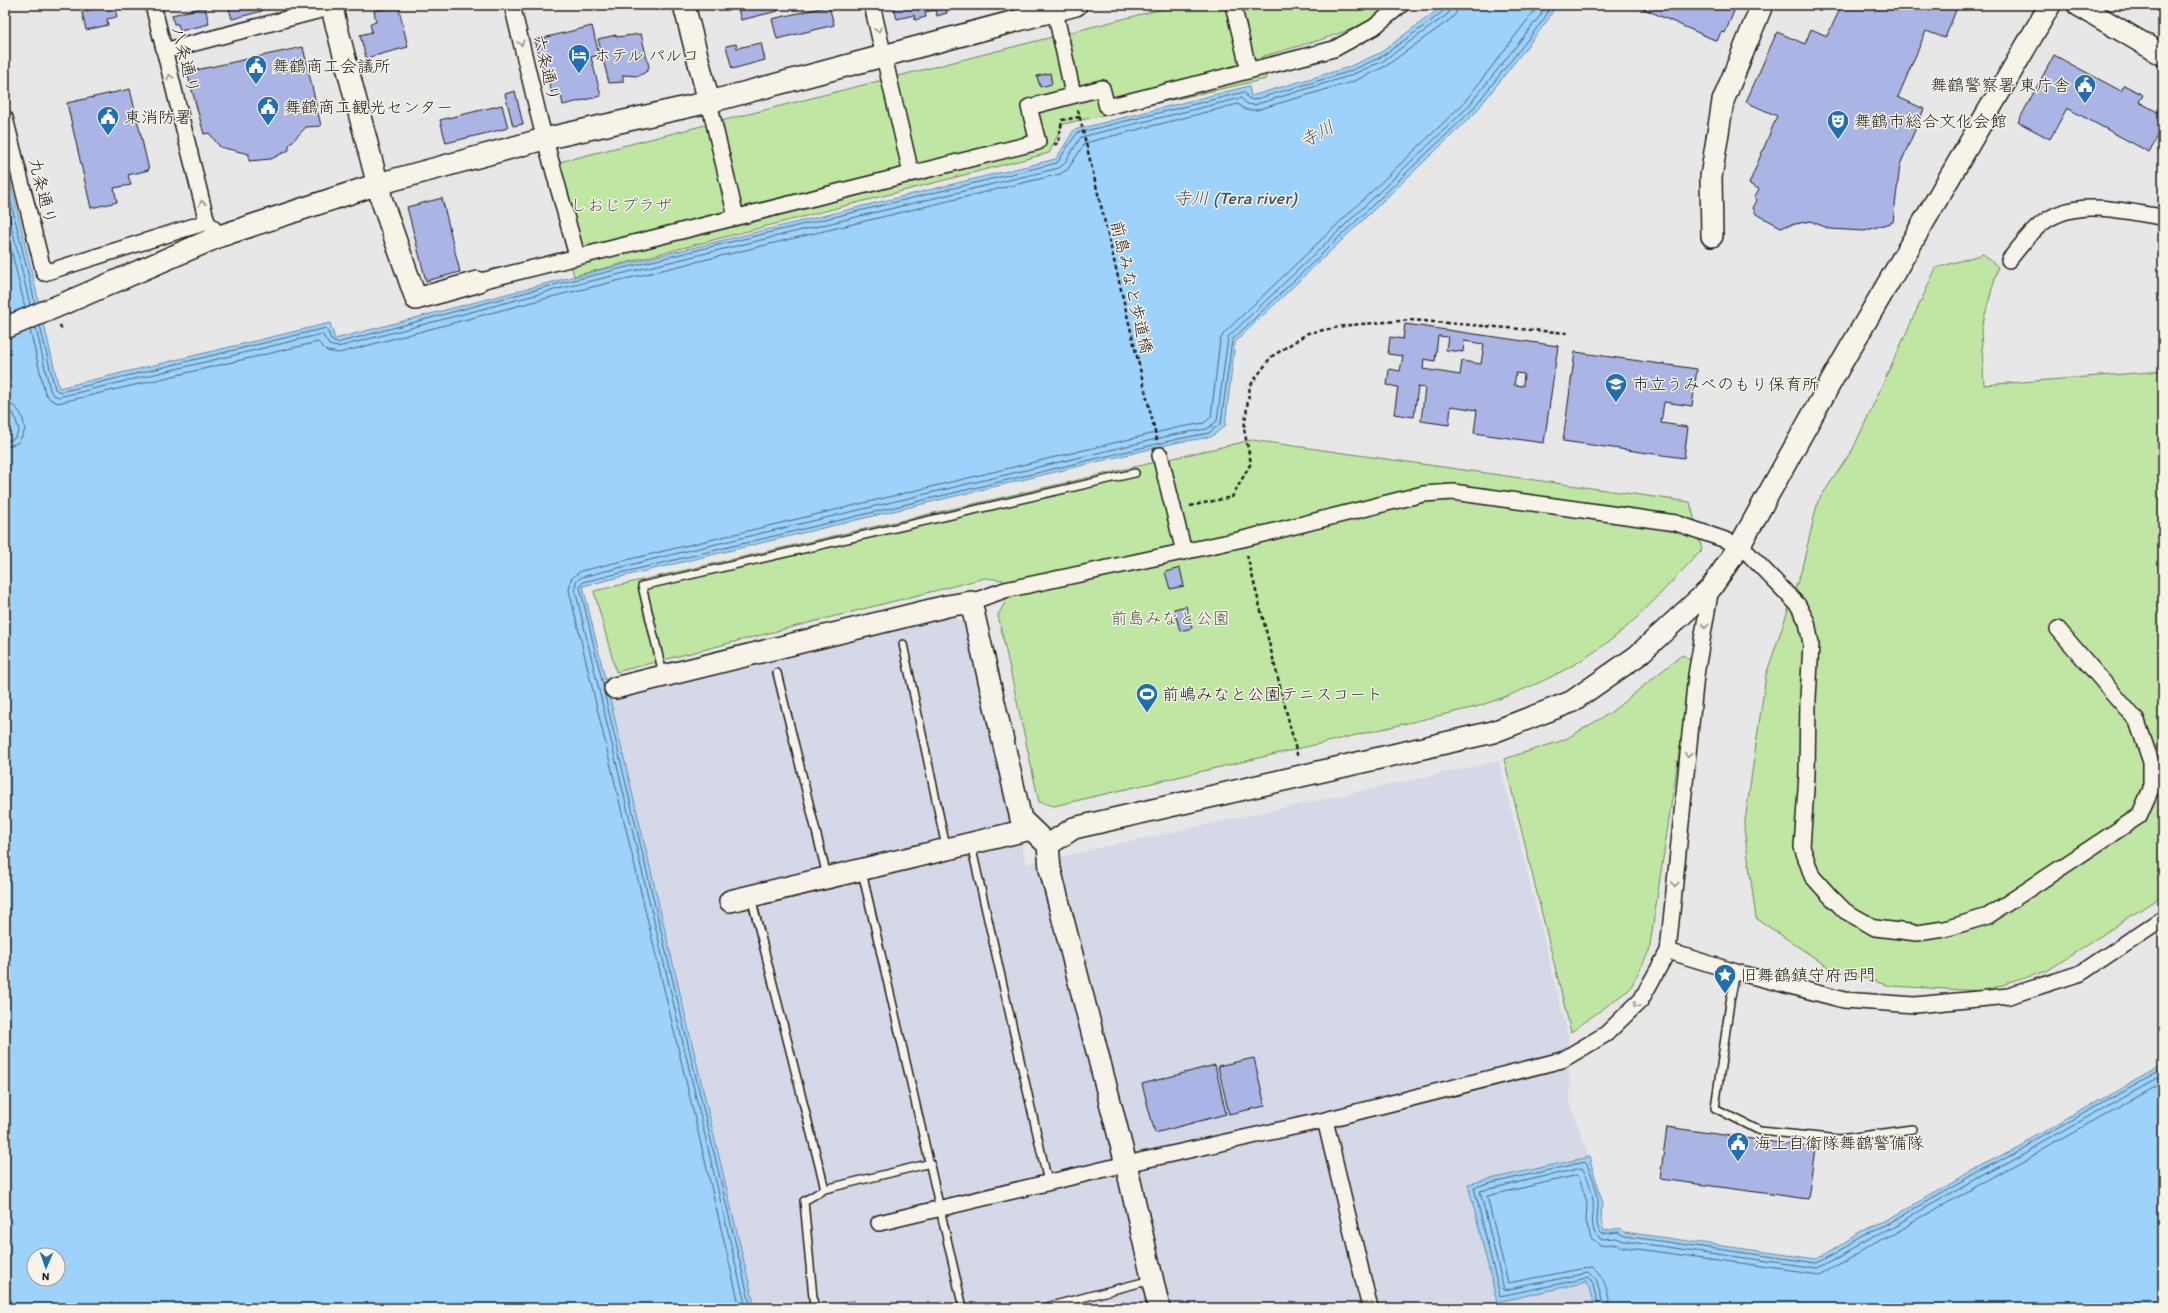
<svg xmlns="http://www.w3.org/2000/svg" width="2168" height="1313" font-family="Itim,'Klee One',sans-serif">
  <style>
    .built { fill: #d5d8e6 }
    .green { fill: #bfe7a3; stroke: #6e8260 }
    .water { fill: #9cd2fb; stroke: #6989a2; fill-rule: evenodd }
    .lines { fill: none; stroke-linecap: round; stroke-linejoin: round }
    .shore { stroke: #4f6575; stroke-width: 1 }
    .building { fill: #aab5e5; stroke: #1c1c1c; fill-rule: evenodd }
    .lane-casing { stroke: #1c1c1c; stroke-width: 10 }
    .street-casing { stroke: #1c1c1c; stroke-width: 18 }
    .secondary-casing { stroke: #1c1c1c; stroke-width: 24 }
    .path { stroke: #1c1c1c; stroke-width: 2.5; stroke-dasharray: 4 3; stroke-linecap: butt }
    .lane { stroke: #f7f3e8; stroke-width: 7 }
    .street { stroke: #f7f3e8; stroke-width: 15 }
    .secondary { stroke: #f7f3e8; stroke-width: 21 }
    .secondary-bridge-casing { stroke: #1c1c1c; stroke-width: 24; stroke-linecap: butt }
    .secondary-bridge { stroke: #f7f3e8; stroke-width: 21 }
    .oneway { stroke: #94928c }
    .labels { text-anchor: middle; stroke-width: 3; stroke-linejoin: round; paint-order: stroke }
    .poi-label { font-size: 17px; fill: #1c1c1c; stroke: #f7f3e8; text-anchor: start }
    .street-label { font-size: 17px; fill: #1c1c1c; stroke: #f7f3e8 }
    .park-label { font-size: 17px; fill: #4d5944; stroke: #f7f3e8 }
    .water-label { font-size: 18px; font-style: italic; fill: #42535f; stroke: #f7f3e8 }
  </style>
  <rect width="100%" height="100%" fill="#e8e7e7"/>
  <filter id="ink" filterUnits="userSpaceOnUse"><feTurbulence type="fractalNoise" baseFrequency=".025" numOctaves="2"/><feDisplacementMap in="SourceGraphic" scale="8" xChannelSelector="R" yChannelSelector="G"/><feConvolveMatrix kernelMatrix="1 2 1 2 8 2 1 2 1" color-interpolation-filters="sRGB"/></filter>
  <g filter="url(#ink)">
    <path class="built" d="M 952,614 L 970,628 L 1026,864 L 1499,761 L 1568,1035 L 1570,1103 L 1589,1157 L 1468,1184 L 1588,1282 L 1595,1308 L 856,1308 L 854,1300 L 824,1308 L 755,1308 L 610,700 Z"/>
    <path class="green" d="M 1178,5 L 1389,5 L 1369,23 L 1320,40 L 1261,57 L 1266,79 L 1063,124 L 1049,153 L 574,276 L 544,166 Z
      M 1983,254 L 1998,267 L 1981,330 L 1984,385 L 2163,371 L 2163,895 L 2047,971 L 1983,991 L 1891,986 L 1831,969 L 1756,918 L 1744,828 L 1766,675 L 1801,572 L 1818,501 L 1853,449 L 1936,268 Z
      M 1252,440 L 1690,502 L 1702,550 C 1676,576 1651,606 1623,630 C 1580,667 1530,689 1476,707 L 1054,806 L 1039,802 L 998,615 L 1007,599 L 1003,580 L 985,578 L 616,672 L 594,591 Z
      M 1682,655 L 1693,661 L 1649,951 L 1630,989 L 1571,1032 L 1504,759 L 1564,740 L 1610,713 Z"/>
    <path class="water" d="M 1444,5 L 1556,5 L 1547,21 L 1474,114 L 1235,342 L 1225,426 L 1211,437 L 1179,442 L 583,586 L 755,1308 L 5,1308 L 5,434 L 10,431 L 5,412 L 5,159 L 59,388 L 330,323 L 335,339 L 556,281 L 1056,159 L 1074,130 L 1249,86 L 1251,96 L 1346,68 L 1380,53 ZM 34,1255 L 58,1255 L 58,1279 L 34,1279 Z
      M 2163,1065 L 2163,1308 L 1595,1308 L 1587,1282 L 1497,1302 L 1468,1184 L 1589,1157 L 1602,1200 L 1601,1220 L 1604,1231 L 1620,1228 L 1624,1232 L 1816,1259 Z
      M 854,1300 L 856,1308 L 824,1308 Z"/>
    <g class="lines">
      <path class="shore" d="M 5,177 L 35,303
        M 5,198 L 30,305
        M 5,224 L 25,307
        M 40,326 L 55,389 L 60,392 L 326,328 L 332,341 L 337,343 L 557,284 L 1057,163 L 1077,133 L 1244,92 L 1248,98 L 1253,100 L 1348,72 L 1381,57 L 1435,18 L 1445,9 L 1446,5
        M 36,328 L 50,390 L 53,395 L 59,397 L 322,334 L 329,345 L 338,347 L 558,289 L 1059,168 L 1064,164 L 1081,137 L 1241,98 L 1247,104 L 1254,105 L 1349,76 L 1383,61 L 1448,14 L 1452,5
        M 30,330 L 45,393 L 51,400 L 58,403 L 318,342 L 327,351 L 339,353 L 559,295 L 1060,174 L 1068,169 L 1085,143 L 1238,104 L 1246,110 L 1256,110 L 1352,82 L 1386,66 L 1452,18 L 1456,13 L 1458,5
        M 5,404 C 20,404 23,418 25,430 L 19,442 L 5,448
        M 5,410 L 14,414 L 19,430 L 15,438 L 5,442
        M 604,689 L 580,587 L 583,582 L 1178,439 L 1209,433 L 1221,423 L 1232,340 L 1471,111 L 1544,19 L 1551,5
        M 604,692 L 751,1308
        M 740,1308 L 569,590 L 571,579 L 581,571 L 1176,428 L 1204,423 L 1211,417 L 1220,340 L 1224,333 L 1463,104 L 1539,5
        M 746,1308 L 575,589 L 576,581 L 582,577 L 666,556 L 1177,434 L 1207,429 L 1217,421 L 1228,337 L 1467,108 L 1540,16 L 1546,5
        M 1599,1308 L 1592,1281 L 1588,1278 L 1500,1296 L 1474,1187 L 1585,1162 C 1590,1167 1598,1193 1598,1201 C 1599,1212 1593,1226 1602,1234 L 1618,1232 L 1624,1236 L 1817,1263 L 2163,1069
        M 1604,1308 L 1596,1279 L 1588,1273 L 1504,1290 L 1480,1191 L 1582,1168 C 1587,1175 1592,1191 1593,1201 C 1595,1213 1587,1231 1601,1239 L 1617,1238 L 1623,1241 L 1818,1268 L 2163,1075
        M 1610,1308 C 1609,1295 1604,1272 1591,1267 L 1508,1283 L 1487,1196 L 1578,1175 L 1587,1202 L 1586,1221 L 1591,1239 L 1600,1245 L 1615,1244 L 1623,1247 L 1820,1274 L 2163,1082"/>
    </g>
    <path class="building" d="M 102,5 L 114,5 L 117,17 L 107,19 L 108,25 L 86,30 L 82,12 L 102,6 Z
      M 228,5 L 260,5 L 262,11 L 232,19 Z
      M 398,5 L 408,47 L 366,58 L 360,35 L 372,32 L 370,24 L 376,22 L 374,11 Z
      M 713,5 L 732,5 L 714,10 Z
      M 737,5 L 777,5 L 778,11 L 741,20 Z
      M 893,5 L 945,5 L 947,13 L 937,16 L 936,10 L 925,12 L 926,17 L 915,20 L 914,15 L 897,19 Z
      M 1635,5 L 1731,5 L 1730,9 L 1734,11 L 1725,33 L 1721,32 L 1717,41 Z
      M 1842,5 L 1958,5 L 1945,38 L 1926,31 L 1898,97 L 1924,109 L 1900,165 L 1893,222 L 1864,231 L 1830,229 L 1810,221 L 1781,227 L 1756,214 L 1753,208 L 1757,200 L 1754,198 L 1759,189 L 1749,184 L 1777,116 L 1746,102 L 1777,32 L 1805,44 L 1811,29 L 1827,36 Z
      M 829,6 L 834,25 L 777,39 L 772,19 Z
      M 205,7 L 209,24 L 180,31 L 178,24 L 174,24 L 172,15 Z
      M 592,26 L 599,55 L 591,57 L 601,96 L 563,105 L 561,95 L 553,97 L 545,69 L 543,70 L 535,40 Z
      M 641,34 L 649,67 L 647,71 L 639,76 L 623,75 L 623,82 L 609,83 L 598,39 L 616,35 L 617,37 Z
      M 761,43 L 765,60 L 732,69 L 726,46 L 736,44 L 737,48 Z
      M 303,47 L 321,126 L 306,127 L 289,145 L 289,150 L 271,159 L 249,161 L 249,154 L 220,147 L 209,133 L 204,134 L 187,72 Z
      M 2054,55 L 2121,91 L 2124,85 L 2143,95 L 2139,102 L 2163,115 L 2163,127 L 2149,152 L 2067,108 L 2050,139 L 2018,122 Z
      M 1050,73 L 1052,84 L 1040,87 L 1037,76 Z
      M 130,89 L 149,170 L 128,175 L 131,185 L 114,188 L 117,202 L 91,208 L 67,103 Z
      M 515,91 L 523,124 L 513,126 L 505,94 Z
      M 502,105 L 508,128 L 446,143 L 440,120 Z
      M 442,198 L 460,272 L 426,281 L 407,207 Z
      M 1405,324 L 1558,346 L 1544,443 L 1474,433 L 1477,410 L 1451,406 L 1449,425 L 1421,421 L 1425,388 L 1418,387 L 1414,417 L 1394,414 L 1398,387 L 1387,385 L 1389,369 L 1400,371 L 1403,356 L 1388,354 L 1390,337 L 1403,339 ZM 1438,336 L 1448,337 L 1446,350 L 1463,352 L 1464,341 L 1484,344 L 1481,364 L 1462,361 L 1460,375 L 1423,369 L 1424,359 L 1435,361 ZM 1516,373 L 1524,374 L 1523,386 L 1514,385 Z
      M 1575,352 L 1697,369 L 1692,406 L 1664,402 L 1661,423 L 1688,427 L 1684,458 L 1563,441 Z
      M 1180,568 L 1184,586 L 1170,589 L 1165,572 Z
      M 1186,606 L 1192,628 L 1180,631 L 1174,609 Z
      M 1254,1058 L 1265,1106 L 1229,1114 L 1218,1066 Z
      M 1215,1065 L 1226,1114 L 1155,1133 L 1142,1084 Z
      M 1667,1127 L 1815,1148 L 1808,1199 L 1660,1179 Z"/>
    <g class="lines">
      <g class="lane-casing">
        <path id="lane" d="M 903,644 L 946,847
          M 777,673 L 827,876
          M 663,674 L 642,586 L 1135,473
          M 971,845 L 1048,1182
          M 862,872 L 963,1308
          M 751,897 L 825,1189
          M 1736,972 L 1730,1002 L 1715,1108 L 1760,1131 L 1840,1139 L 1913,1129
          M 814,1308 L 804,1201 L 825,1189 L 931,1163
          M 1043,1308 L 1151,1280"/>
      </g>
      <g class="street-casing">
        <path id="street" d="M 153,5 L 207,222 L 214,229
          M 512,5 L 541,125 L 577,256
          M 872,5 L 911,173
          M 1233,5 L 1249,71
          M 1055,11 L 1073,94
          M 164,51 L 340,5
          M 709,102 L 736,217
          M 5,118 L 44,273 L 207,222
          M 2009,260 C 2020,247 2030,232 2044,222 C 2078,197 2125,212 2163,217
          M 477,282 L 1038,142 L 1029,107 L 1102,88 L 1107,107 L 1334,49 L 1374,27 L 1401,5
          M 1160,455 L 1184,552
          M 971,602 L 1005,590 L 1243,539 L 1423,494 L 1453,492 L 1676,523 L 1740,545 L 1798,605 L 1807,622 L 1811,644 L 1808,698 L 1807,774 L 1802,847 L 1812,876 L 1828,894 L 1845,911 L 1875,928 L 1917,933 L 1945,929 L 1988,916 L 2139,816 L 2151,789 L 2151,762 L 2137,721 L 2058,629
          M 1668,951 L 1736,972 L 1844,1000 L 1915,1005 L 2009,996 L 2081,973 L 2163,918
          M 1325,1120 L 1370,1308
          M 879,1223 L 1126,1164 L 1325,1120 L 1562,1060 L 1606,1034 L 1641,1000 L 1668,951 L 1696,675 L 1711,588"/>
      </g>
      <g class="secondary-casing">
        <path id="secondary" d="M 331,5 L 382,201 L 416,299 L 477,282
          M 684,5 L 709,102
          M 2078,5 L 2163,55
          M 1712,236 L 1711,177 L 1723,101 L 1762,5
          M 70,301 L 220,236 L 378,184 L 544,139 L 709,102 L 1076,5
          M 615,688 L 947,606 L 971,602 L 1021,819 L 1048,845 L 1050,869 L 1126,1164 L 1159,1308
          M 1048,845 L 1074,828 L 1493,732 L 1571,702 L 1637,656 L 1711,588 L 1740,545 L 1841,364 L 2050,5
          M 730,901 L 1031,829"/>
      </g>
      <path class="path" d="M 1078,110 L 1157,440
        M 1054,144 L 1058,144 L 1062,120 L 1080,117
        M 60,325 L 62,331
        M 1190,506 L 1232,497 L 1251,463 L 1244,429 L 1250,386 L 1271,357 L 1308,333 L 1350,325 L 1411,320 L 1568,333
        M 1247,555 L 1298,758"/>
      <use href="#lane" class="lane"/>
      <use href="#street" class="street"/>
      <use href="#secondary" class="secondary"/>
      <g class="secondary-bridge-casing">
        <path id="secondary-bridge" d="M 5,328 L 70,301"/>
      </g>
      <use href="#secondary-bridge" class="secondary-bridge"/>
    </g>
    <defs><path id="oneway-chevron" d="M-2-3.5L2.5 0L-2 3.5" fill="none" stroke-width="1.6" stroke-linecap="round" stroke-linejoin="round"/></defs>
    <g class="oneway">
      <use href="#oneway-chevron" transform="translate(878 30) rotate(75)"/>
      <use href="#oneway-chevron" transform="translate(521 43) rotate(77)"/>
      <use href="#oneway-chevron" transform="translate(170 77) rotate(-104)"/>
      <use href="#oneway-chevron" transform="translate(202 203) rotate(-104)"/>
      <use href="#oneway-chevron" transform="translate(1705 626) rotate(100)"/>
      <use href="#oneway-chevron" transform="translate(1688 755) rotate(96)"/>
      <use href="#oneway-chevron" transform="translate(1675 884) rotate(96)"/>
      <use href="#oneway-chevron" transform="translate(1636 1005) rotate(135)"/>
    </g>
  </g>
  <defs>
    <g id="hotel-pin" transform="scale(1.15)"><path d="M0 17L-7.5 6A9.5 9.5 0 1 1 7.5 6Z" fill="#1f6fb2" stroke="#f7f3e8"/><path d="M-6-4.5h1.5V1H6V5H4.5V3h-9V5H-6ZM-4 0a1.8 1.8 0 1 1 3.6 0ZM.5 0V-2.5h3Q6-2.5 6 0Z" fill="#fff"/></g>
    <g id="civic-pin" transform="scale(1.15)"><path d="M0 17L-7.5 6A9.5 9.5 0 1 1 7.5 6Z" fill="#1f6fb2" stroke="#f7f3e8"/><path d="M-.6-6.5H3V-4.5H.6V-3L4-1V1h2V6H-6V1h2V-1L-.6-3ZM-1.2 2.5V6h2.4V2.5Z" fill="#fff"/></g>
    <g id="theatre-pin" transform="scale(1.15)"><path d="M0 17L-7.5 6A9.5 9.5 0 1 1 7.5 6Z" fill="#1f6fb2" stroke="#f7f3e8"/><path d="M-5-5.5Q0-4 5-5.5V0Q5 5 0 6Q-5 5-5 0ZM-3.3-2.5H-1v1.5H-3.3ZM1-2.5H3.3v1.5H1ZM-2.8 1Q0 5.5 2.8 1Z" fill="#fff"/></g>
    <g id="school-pin" transform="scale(1.15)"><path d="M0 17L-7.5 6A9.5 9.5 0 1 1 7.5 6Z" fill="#1f6fb2" stroke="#f7f3e8"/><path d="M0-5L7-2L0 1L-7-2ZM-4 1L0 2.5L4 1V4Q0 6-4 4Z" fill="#fff"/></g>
    <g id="stadium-pin" transform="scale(1.15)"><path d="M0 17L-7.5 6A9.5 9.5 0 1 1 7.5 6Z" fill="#1f6fb2" stroke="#f7f3e8"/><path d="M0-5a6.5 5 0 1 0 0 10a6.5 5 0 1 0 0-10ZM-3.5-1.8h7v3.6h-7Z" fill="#fff"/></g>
    <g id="sight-pin" transform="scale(1.15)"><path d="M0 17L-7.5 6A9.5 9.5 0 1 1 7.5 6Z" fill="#1f6fb2" stroke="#f7f3e8"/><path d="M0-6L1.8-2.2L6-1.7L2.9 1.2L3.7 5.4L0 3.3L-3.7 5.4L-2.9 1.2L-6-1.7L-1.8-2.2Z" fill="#fff"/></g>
  </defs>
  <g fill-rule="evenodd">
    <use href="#hotel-pin" x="579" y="55"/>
    <use href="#civic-pin" x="256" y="66"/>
    <use href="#civic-pin" x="2085" y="85"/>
    <use href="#civic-pin" x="268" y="107"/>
    <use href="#civic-pin" x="108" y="117"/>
    <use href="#theatre-pin" x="1838" y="121"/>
    <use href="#school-pin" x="1616" y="384"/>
    <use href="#stadium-pin" x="1147" y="694"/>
    <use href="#sight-pin" x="1725" y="975"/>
    <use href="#civic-pin" x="1738" y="1143"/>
  </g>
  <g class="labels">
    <g class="poi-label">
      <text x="594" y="61">ホテル パルコ</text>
      <text x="272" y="72">舞鶴商工会議所</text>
      <text x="2070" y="91" text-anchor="end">舞鶴警察署 東庁舎</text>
      <text x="284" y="113">舞鶴商工観光センター</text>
      <text x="124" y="123">東消防署</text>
      <text x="1854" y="127">舞鶴市総合文化会館</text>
      <text x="1632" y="390">市立うみべのもり保育所</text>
      <text x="1162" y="700">前嶋みなと公園テニスコート</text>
      <text x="1740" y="981">旧舞鶴鎮守府西門</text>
      <text x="1754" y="1149">海上自衛隊舞鶴警備隊</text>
    </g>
    <g class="street-label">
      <text transform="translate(186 60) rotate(76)" y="6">八条通り</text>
      <text transform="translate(547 68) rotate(77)" y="6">六条通り</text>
      <text transform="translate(43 191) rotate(76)" y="6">九条通り</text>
      <text transform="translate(1132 287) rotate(77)" y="6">前島みなと歩道橋</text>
    </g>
    <g class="park-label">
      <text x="621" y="211">しおじプラザ</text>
      <text x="1170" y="624">前島みなと公園</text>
    </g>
    <g class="water-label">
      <text transform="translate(1317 134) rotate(-28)" y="6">寺川</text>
      <text x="1235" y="204">寺川 (Tera river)</text>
    </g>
  </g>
  <rect width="2168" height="1313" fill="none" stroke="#f7f3e8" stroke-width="20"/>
  <rect x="10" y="10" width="2148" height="1293" fill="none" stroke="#1c1c1c" stroke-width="1.5" filter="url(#ink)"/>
  <g transform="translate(46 1267) rotate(182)"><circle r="19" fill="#f7f3e8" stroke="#9f9d96"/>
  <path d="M0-3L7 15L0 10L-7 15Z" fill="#1f6fb2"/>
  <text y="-6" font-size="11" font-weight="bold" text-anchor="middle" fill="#1c1c1c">N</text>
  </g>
</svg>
